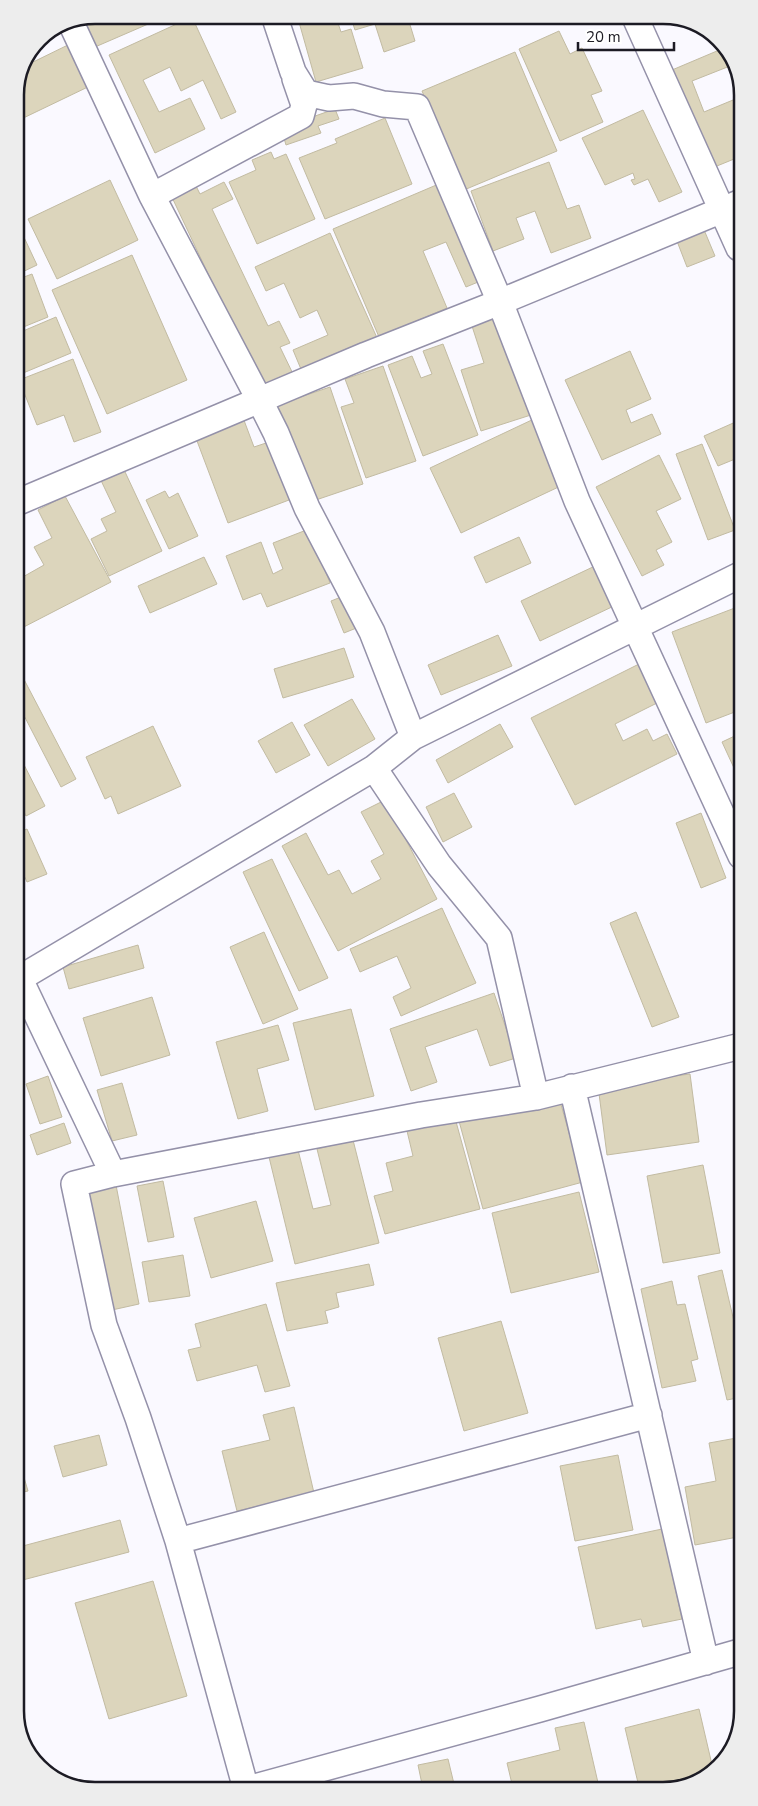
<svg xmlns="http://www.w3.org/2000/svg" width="758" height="1806" font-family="'Nunito Sans',sans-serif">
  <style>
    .building { fill: #dcd5bc; stroke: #c2bba2 }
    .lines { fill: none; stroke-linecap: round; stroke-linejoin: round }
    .street-casing { stroke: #9491a9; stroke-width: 28 }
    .street { stroke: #fff; stroke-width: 25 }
    .rim { fill: none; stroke: #1c1b24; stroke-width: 2.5 }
  </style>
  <rect width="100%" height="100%" fill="#faf9ff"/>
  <path class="building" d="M 97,15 L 169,15 L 95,47 L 83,21 Z
    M 297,15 L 319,15 L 319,17 L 326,15 L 329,23 L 337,20 L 341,32 L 351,29 L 363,68 L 316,82 Z
    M 350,15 L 407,15 L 415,41 L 384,52 L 375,24 L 355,30 Z
    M 192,17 L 236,112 L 221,119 L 203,80 L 181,91 L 170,67 L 143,80 L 159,112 L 190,98 L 205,129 L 155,153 L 109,55 Z
    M 559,31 L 570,54 L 582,48 L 602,91 L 591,95 L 603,122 L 560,141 L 519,49 Z
    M 72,43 L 92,85 L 15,122 L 15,90 L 27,65 Z
    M 724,48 L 735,64 L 692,81 L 704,112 L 733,100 L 739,115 L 739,157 L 712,168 L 672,70 Z
    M 515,52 L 557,151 L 464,190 L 422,91 Z
    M 335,109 L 339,119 L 318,126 L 321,133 L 286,145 L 281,128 Z
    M 643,110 L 682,192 L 659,202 L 648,179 L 634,185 L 631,180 L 635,179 L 633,173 L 605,185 L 582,138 Z
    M 385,118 L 412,184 L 325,219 L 299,158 L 337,143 L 335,139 Z
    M 271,152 L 274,159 L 286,154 L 315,219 L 257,244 L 229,182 L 256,170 L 252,160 Z
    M 549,162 L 567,209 L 579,205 L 591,238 L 551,253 L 535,211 L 516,218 L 524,239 L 493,251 L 471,191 Z
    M 110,180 L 138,240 L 57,279 L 28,219 Z
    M 193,180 L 200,194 L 224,182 L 233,199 L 212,209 L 268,326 L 279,321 L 290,343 L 280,347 L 295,378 L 264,392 L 169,191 Z
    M 441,183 L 483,280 L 466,287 L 446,242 L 423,251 L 447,308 L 379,337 L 333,229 Z
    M 15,218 L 37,265 L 16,275 Z
    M 702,225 L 715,256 L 687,267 L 675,236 Z
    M 330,233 L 378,340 L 303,374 L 293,350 L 328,335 L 317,310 L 300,318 L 284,283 L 266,291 L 255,267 Z
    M 132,255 L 187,380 L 107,414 L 52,290 Z
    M 32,274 L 48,317 L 16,330 L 16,280 Z
    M 501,314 L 534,414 L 481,431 L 461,370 L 484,363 L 471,323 Z
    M 56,317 L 71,353 L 16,376 L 16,334 Z
    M 443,344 L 478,435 L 423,456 L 388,365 L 412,356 L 421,378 L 432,374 L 423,351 Z
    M 630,351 L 651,399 L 626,410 L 631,423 L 652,414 L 661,434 L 602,460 L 565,380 Z
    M 73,359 L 101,432 L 74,442 L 64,415 L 37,425 L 19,380 Z
    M 383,366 L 416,461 L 366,478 L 341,407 L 354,403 L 345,379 Z
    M 330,387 L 363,484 L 307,503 L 274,406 Z
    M 242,415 L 254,447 L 275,440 L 297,497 L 228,523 L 194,433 Z
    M 536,418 L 567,483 L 461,533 L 430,468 Z
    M 740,420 L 740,457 L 718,466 L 704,436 Z
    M 702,444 L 735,530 L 708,540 L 676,454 Z
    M 659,455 L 681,499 L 656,511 L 672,542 L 656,550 L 664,565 L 642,576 L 596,487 Z
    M 119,459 L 162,551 L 109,576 L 91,539 L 107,531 L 101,519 L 116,512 L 96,470 Z
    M 165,491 L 169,498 L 178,493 L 198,536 L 169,549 L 146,500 Z
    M 65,496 L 111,582 L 16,631 L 16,568 L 21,578 L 44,565 L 34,547 L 52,538 L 38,510 Z
    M 309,529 L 330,583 L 267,607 L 261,593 L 243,600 L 226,556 L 261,542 L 273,574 L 283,569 L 273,543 Z
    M 519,537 L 531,563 L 486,583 L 474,557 Z
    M 204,557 L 217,584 L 150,613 L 138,586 Z
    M 597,565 L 616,605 L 540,641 L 521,601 Z
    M 346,595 L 359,627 L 344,633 L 331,601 Z
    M 740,606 L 740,710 L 706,723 L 672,632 Z
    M 498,635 L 512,666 L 441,695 L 428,665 Z
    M 344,648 L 354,677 L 283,698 L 274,669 Z
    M 639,664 L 659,702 L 615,724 L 623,741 L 647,729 L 653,741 L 667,734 L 677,754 L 575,805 L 531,718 Z
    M 17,666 L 76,779 L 61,787 L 17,702 Z
    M 352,699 L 375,739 L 328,766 L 304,725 Z
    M 292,722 L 310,755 L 276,773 L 258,741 Z
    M 500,724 L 513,747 L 448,783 L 436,760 Z
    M 153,726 L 181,786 L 118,814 L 111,796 L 105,799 L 86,757 Z
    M 741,733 L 741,765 L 734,768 L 722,742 Z
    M 17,751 L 45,806 L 26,816 L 17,798 Z
    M 454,793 L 472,827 L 443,842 L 426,807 Z
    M 385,800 L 437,899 L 338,951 L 282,846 L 306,833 L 328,875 L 339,870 L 352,894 L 381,879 L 371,861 L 384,854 L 361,812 Z
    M 701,813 L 726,878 L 701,888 L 676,823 Z
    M 27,829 L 47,874 L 27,882 L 17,860 L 17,833 Z
    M 272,859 L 328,978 L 299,991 L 243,872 Z
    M 442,908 L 476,983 L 401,1016 L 393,997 L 411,988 L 397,956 L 360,972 L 350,949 Z
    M 636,912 L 679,1017 L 652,1027 L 610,923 Z
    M 264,932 L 298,1009 L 263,1024 L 230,947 Z
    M 138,945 L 144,968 L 69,989 L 63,967 Z
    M 494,993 L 516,1058 L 490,1066 L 477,1029 L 425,1047 L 437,1082 L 411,1091 L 390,1029 Z
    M 152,997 L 170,1055 L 101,1076 L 83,1018 Z
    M 351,1009 L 374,1096 L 315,1110 L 293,1023 Z
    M 278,1025 L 289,1060 L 257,1069 L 268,1111 L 238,1119 L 216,1042 Z
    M 690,1074 L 699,1142 L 607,1155 L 598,1086 Z
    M 48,1076 L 62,1117 L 40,1124 L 26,1084 Z
    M 122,1083 L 137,1135 L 112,1141 L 97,1090 Z
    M 558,1094 L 583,1182 L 483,1209 L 459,1121 Z
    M 455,1118 L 480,1209 L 385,1234 L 374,1196 L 393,1191 L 386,1163 L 413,1156 L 407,1131 Z
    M 64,1123 L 71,1143 L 37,1155 L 30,1135 Z
    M 353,1140 L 379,1243 L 295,1264 L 269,1157 L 298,1150 L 313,1209 L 331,1205 L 317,1149 Z
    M 703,1165 L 720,1253 L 663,1263 L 647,1176 Z
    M 163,1181 L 174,1237 L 148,1242 L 137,1186 Z
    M 116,1185 L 139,1304 L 112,1310 L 88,1191 Z
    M 579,1192 L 599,1272 L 511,1293 L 492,1213 Z
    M 256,1201 L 273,1261 L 211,1278 L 194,1218 Z
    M 183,1255 L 190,1296 L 149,1302 L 142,1262 Z
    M 369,1264 L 374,1285 L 336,1293 L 339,1307 L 325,1311 L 328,1323 L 287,1331 L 276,1283 Z
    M 722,1270 L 742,1356 L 742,1397 L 727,1400 L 698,1276 Z
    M 672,1281 L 677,1305 L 685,1304 L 698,1359 L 691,1361 L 696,1381 L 662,1388 L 641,1289 Z
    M 266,1304 L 290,1386 L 265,1392 L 257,1365 L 197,1381 L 188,1350 L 201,1347 L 195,1324 Z
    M 501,1321 L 528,1413 L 464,1431 L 438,1338 Z
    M 294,1407 L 314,1493 L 237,1511 L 222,1451 L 270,1440 L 263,1415 Z
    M 99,1435 L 107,1465 L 63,1477 L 54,1446 Z
    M 742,1437 L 743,1536 L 695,1545 L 685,1487 L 716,1481 L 709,1443 Z
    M 618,1455 L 633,1530 L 575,1541 L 560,1466 Z
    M 18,1457 L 28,1491 L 19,1493 Z
    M 120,1520 L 129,1552 L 19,1581 L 19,1547 Z
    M 662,1529 L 682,1619 L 643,1627 L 641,1619 L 596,1629 L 578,1547 Z
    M 153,1581 L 187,1696 L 109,1719 L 75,1603 Z
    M 699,1709 L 713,1769 L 689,1787 L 639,1787 L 625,1728 Z
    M 584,1722 L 599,1787 L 493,1788 L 512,1784 L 507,1763 L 560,1750 L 555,1728 Z
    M 448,1759 L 455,1788 L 423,1789 L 418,1765 Z"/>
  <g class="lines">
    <g class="street-casing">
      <path id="street" d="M 274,15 L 293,72 L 306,93 L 329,98 L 354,96 L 383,104 L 417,107 L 500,302 L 577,501 L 741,856
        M 634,15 L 739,248
        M 72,25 L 152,196 L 260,401 L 276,433 L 307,508 L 372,632 L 413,737
        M 152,196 L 301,116 L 304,105 L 295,79
        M 16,503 L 366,355 L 500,302 L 739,203
        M 374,768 L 439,865 L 499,938 L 536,1097
        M 17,973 L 113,1174
        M 17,980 L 374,768 L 413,737 L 740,575
        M 572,1087 L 706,1662
        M 178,1541 L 649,1415
        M 246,1789 L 178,1541 L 138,1418 L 104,1325 L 74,1184 L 113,1174 L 421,1115 L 536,1097 L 741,1046
        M 244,1790 L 540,1709 L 743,1651"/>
    </g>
    <use href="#street" class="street"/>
  </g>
  <path d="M0 0H758V1806H0ZM95 24H663A71 71 0 0 1 734 95V1711A71 71 0 0 1 663 1782H95A71 71 0 0 1 24 1711V95A71 71 0 0 1 95 24Z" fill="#ededed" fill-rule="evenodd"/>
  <path class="rim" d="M95 24H663A71 71 0 0 1 734 95V1711A71 71 0 0 1 663 1782H95A71 71 0 0 1 24 1711V95A71 71 0 0 1 95 24Z"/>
  <path d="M578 42v8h96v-8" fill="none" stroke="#1c1b24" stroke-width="2.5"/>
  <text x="586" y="42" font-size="15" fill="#1c1b24" stroke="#ffffff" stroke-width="4" paint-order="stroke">20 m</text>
</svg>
